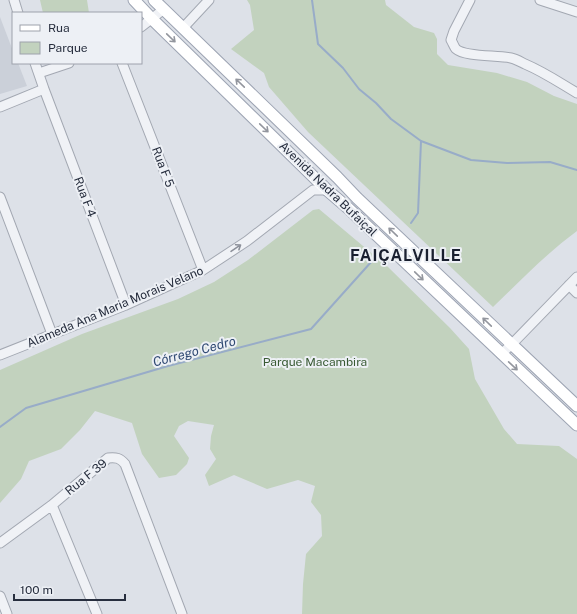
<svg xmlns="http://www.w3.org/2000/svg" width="577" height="614" font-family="'Public Sans',sans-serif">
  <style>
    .built { fill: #cbd0d9 }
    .green { fill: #c2d2be }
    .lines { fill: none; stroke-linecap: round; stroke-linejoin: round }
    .stream { stroke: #98acc8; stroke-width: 2 }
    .minor-casing { stroke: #a3a8b2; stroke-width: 11 }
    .major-casing { stroke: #9da4b3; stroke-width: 13 }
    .minor { stroke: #f0f2f6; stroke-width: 9 }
    .major { stroke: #fff; stroke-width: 11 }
    .oneway { stroke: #93969e }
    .oneway2 { stroke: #8c909a }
    .labels { text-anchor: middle; stroke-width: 4; stroke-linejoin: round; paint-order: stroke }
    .street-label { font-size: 12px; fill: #272e3e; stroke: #edf0f5 }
    .park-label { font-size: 12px; fill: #395a34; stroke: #edf0f5 }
    .water-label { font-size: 13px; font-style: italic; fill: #304a73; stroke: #edf0f5 }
    .district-label { font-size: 16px; font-weight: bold; letter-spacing: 1px; fill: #191f2f; stroke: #edf0f5 }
  </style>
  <rect width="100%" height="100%" fill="#dde1e8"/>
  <path class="built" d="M 0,17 L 13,51 L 13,63 L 18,63 L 27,86 L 0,94 Z"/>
  <path class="green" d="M 40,0 L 87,0 L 89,13 L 43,13 Z
    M 247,0 L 385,0 L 386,5 L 414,27 L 434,33 L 437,39 L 437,54 L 448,65 L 497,73 L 527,82 L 554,96 L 577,104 L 577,231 C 547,253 520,281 493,307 L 308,132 L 269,87 L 264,73 L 231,49 L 254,30 L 250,5 Z
    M 319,209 L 388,267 L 450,328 L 469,349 L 475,379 L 504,429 L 517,444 L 559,446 L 577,459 L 577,614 L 302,614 L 303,584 L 306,554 L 322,536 L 321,515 L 311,502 L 315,486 L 298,480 L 267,489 L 234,475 L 209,486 L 205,475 L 216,459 L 210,449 L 211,436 L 214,425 L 188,421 L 179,426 L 174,436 L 189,458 L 187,464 L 176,475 L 159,478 L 142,454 L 132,423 L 95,411 L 80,430 L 61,449 L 29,461 L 21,479 L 0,503 L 0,370 L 82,334 L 178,299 L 214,282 L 248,260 L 313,210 Z"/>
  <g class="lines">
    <path class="stream" d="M 312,0 L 318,44 L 343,68 L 359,89 L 376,103 L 391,119 L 421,141 L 471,160 L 507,163 L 550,162 L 577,170
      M 411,223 L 418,213 L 421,141
      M 0,427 L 26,408 L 168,366 L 311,329 L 372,261"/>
    <g class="minor-casing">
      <path id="minor" d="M 14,0 L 18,13
        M 470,0 L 454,31 L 451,40 C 453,43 454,47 456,49 C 465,57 497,55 511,58 C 516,59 521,62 525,64 C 544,72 560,83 577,93
        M 540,0 L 577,12
        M 141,27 L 164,9
        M 183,28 L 209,0
        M 35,63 L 44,89 L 126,305
        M 122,63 L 203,270
        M 39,73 L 69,63
        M 0,107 L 44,89
        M 0,197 L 52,334
        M 569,285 L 577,293
        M 501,354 L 511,345 L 577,277
        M 0,355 L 126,305 L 203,270 L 247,241 L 313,190 L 327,190
        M 0,543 L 52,505
        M 0,596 L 7,614
        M 97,614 L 52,505 L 108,458 C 116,457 120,458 125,464 L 182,614"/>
    </g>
    <g class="major-casing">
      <path id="major" d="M 134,0 L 152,19 L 327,190 L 348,208 L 577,425
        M 154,0 L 337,177 L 357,198 L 577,406"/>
    </g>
    <use href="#minor" class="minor"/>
    <use href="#major" class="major"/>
  </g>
  <defs><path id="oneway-shaft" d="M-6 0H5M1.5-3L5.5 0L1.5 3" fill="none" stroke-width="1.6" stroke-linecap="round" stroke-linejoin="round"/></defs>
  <g class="oneway">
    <use href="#oneway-shaft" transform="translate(171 38) rotate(44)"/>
    <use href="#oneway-shaft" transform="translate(240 83) rotate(-136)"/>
    <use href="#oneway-shaft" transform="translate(264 128) rotate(44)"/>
    <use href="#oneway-shaft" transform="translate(393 232) rotate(-136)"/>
    <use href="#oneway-shaft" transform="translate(419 276) rotate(44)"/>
    <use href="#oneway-shaft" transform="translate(487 322) rotate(-136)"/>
    <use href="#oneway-shaft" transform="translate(513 366) rotate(43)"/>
  </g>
  <use class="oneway2" href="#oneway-shaft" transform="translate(236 248) rotate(-34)"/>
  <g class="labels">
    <g class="street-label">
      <text transform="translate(163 167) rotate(69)" y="4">Rua F 5</text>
      <text transform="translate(328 189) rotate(44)" y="4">Avenida Nadra Bufaiçal</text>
      <text transform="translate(85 197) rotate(69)" y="4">Rua F 4</text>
      <text transform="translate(115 307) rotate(-23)" y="4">Alameda Ana Maria Morais Velano</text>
      <text transform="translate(86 477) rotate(-39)" y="4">Rua F 39</text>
    </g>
    <g class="park-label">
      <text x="315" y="366">Parque Macambira</text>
    </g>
    <g class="water-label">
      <text transform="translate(194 351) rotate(-15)" y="5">Córrego Cedro</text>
    </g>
    <g class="district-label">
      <text x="406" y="261">FAIÇALVILLE</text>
    </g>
  </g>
  <rect x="12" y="12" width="130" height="52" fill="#edf0f5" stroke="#9ea2ac"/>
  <rect x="20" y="25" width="20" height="6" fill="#ffffff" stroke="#9ea2ac"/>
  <text x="48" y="32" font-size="12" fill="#272e3e">Rua</text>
  <rect x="20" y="42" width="20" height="12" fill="#c2d2be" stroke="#9ea2ac"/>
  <text x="48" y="52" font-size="12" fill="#272e3e">Parque</text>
  <path d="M14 594v6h111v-6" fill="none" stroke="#272e3e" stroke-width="2"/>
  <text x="20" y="594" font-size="12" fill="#272e3e" stroke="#edf0f5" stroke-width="3" paint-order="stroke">100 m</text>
</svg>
